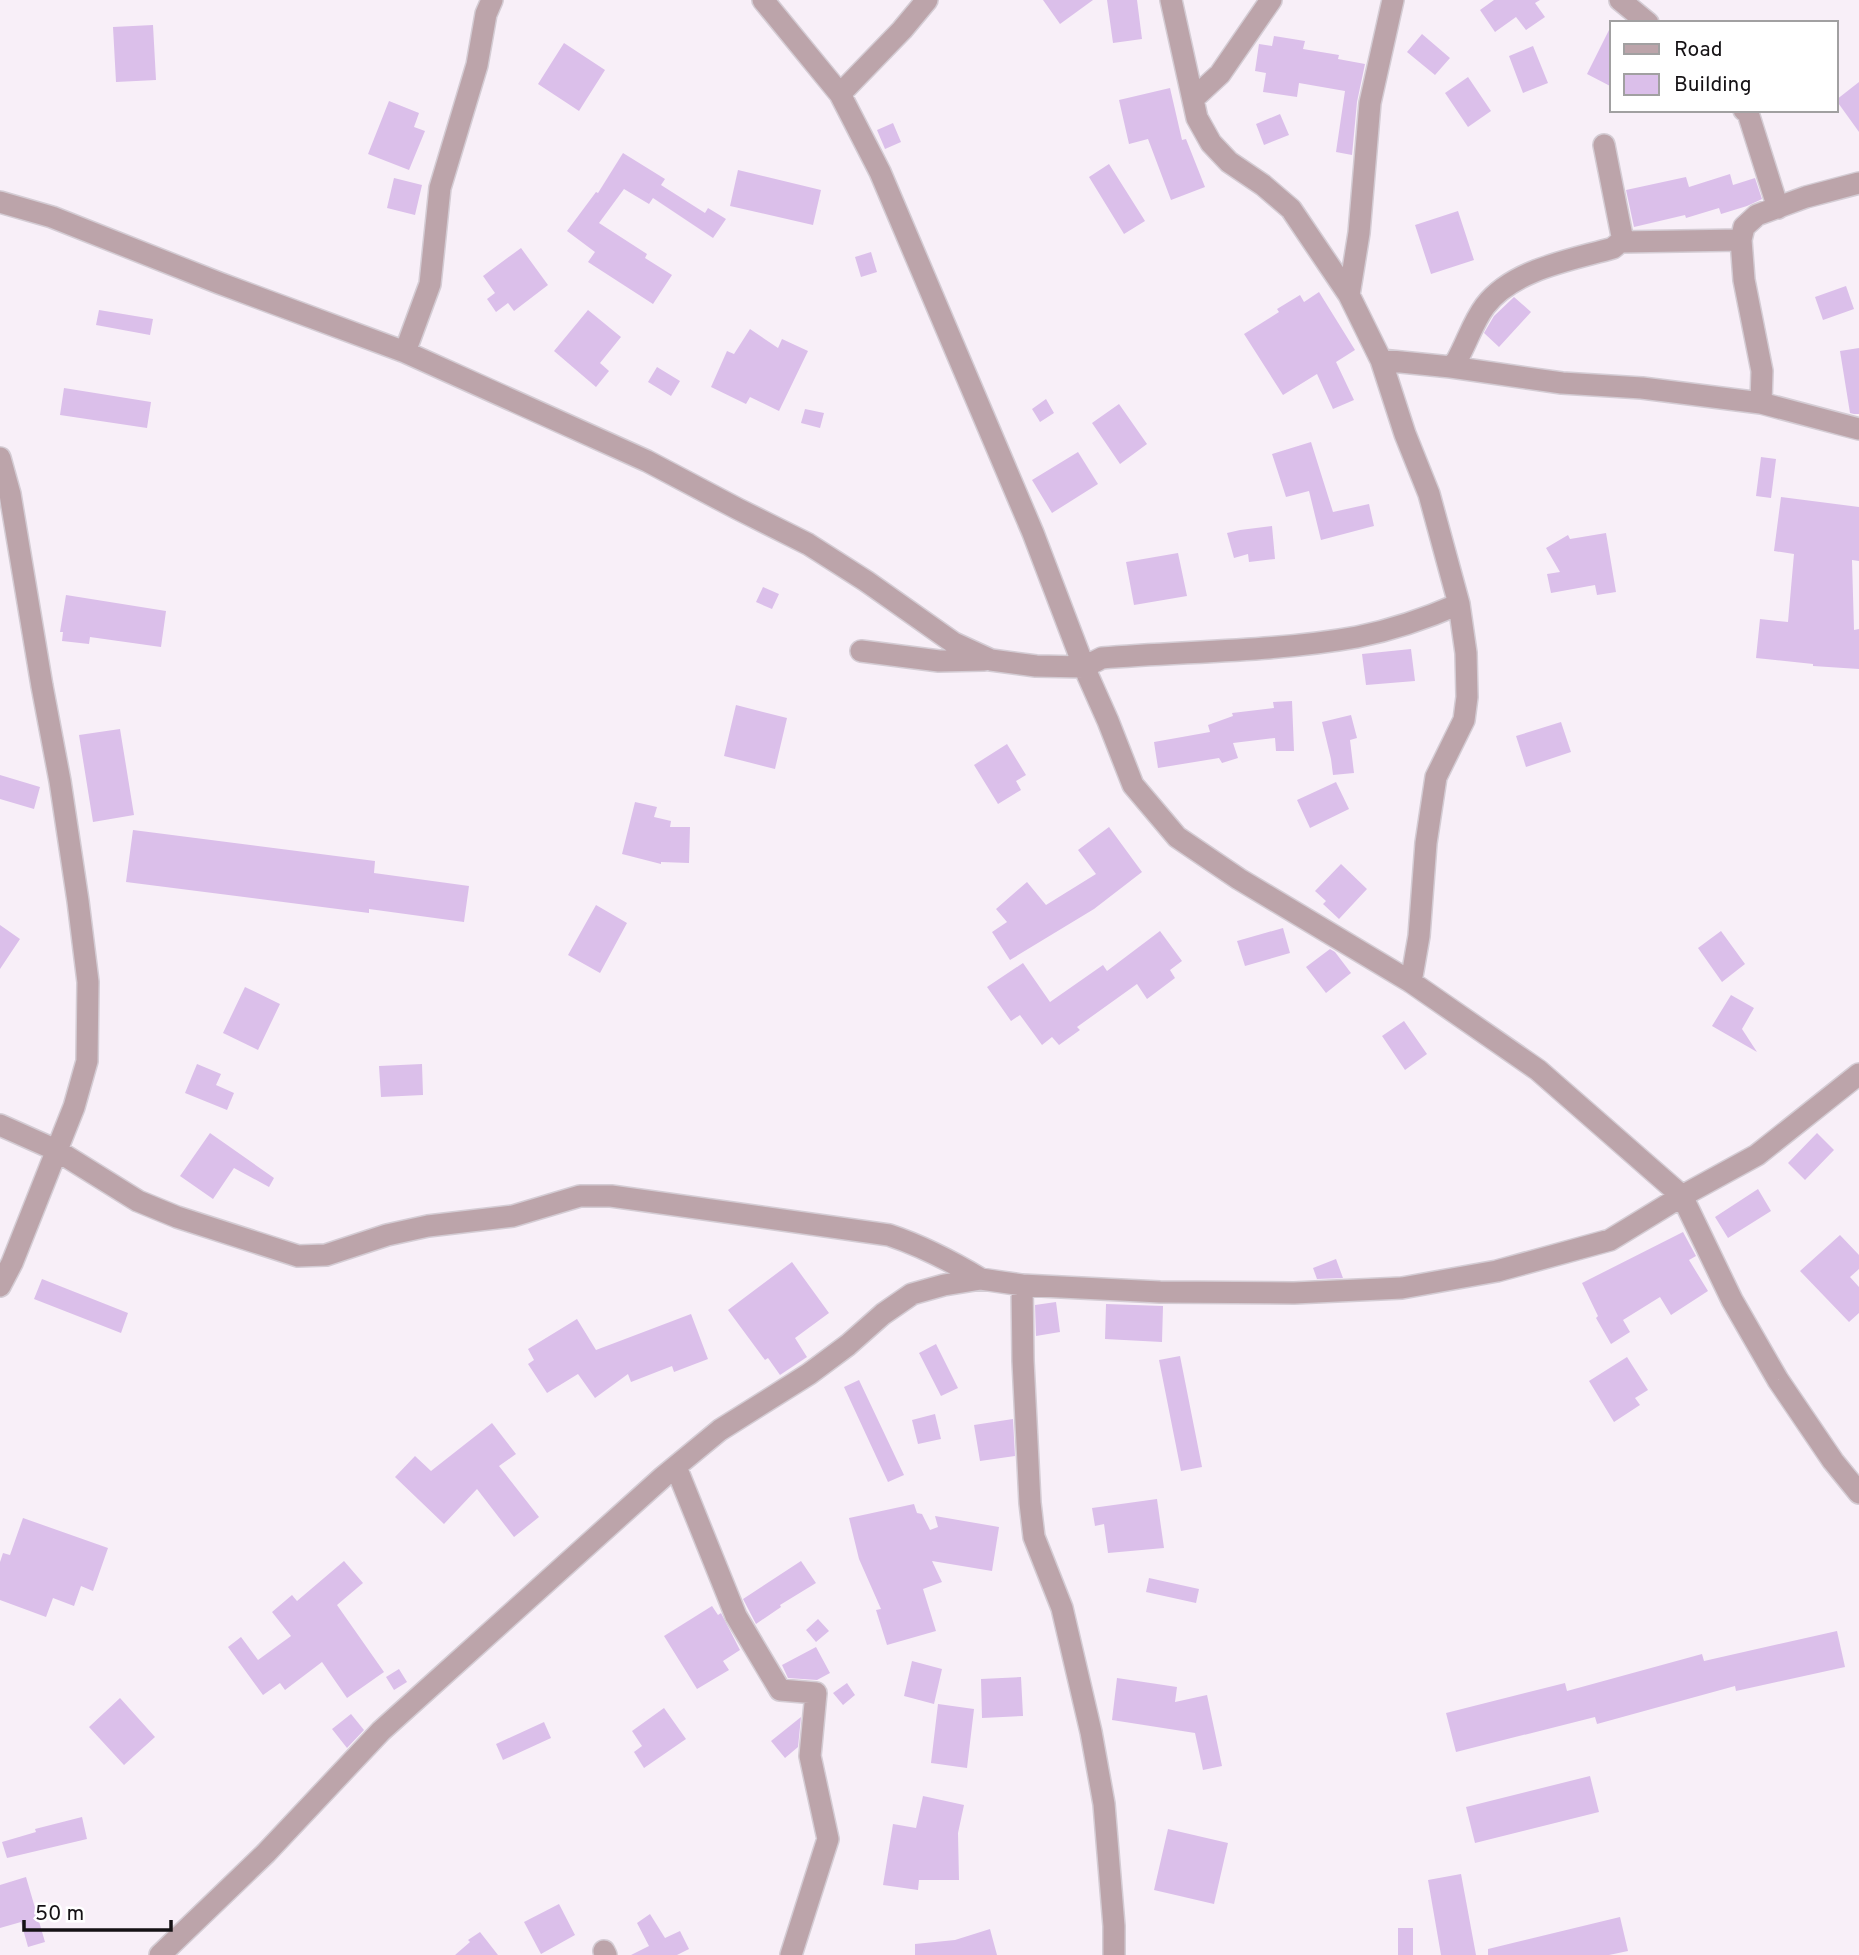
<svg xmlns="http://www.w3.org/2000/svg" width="1859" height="1955" font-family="Overpass,sans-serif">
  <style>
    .building { fill: #dbbfea }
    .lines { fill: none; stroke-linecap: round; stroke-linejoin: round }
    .minor-casing { stroke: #d4ccd4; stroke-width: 24 }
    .minor { stroke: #bca4aa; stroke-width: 21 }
  </style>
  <rect width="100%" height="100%" fill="#f8eff8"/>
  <path class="building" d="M 1043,0 L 1093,0 L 1060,24 Z
    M 1107,0 L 1137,0 L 1142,39 L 1113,43 Z
    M 1494,0 L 1540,0 L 1535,3 L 1545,17 L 1526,30 L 1516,17 L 1495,32 L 1480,10 Z
    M 1612,24 L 1612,87 L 1587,74 Z
    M 153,25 L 156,80 L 116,82 L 113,27 Z
    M 1422,34 L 1450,58 L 1435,75 L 1407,52 Z
    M 1274,36 L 1305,41 L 1303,49 L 1339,55 L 1338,59 L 1365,64 L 1357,102 L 1352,155 L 1336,152 L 1345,91 L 1299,83 L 1297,97 L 1263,92 L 1266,73 L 1255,71 L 1259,44 L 1272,46 Z
    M 564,43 L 605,70 L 579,111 L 538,84 Z
    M 1533,46 L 1548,83 L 1523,93 L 1509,56 Z
    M 1468,77 L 1491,111 L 1468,127 L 1445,93 Z
    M 1859,82 L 1859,132 L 1836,100 Z
    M 1170,88 L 1182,140 L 1186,139 L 1205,187 L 1171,200 L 1148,139 L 1129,144 L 1119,100 Z
    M 389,101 L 419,113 L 414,127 L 425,131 L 409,170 L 368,154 Z
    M 1280,114 L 1289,135 L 1264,145 L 1256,124 Z
    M 893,123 L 901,142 L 885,149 L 877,130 Z
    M 623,153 L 665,179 L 661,185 L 705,213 L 708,208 L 726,219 L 713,238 L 653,198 L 649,204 L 624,189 L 599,223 L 647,254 L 645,258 L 672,275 L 653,304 L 588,262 L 595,252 L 567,231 L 596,192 L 598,193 Z
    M 1109,164 L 1145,221 L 1124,234 L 1089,177 Z
    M 738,170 L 821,190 L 813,225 L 730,206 Z
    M 1730,174 L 1733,185 L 1755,178 L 1762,199 L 1747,206 L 1721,214 L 1719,208 L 1686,218 L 1685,215 L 1634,227 L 1626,190 L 1686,177 L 1689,187 Z
    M 394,178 L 422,185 L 415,215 L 387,208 Z
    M 1458,211 L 1474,260 L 1431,274 L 1415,225 Z
    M 521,248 L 548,285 L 514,311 L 508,303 L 496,312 L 487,299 L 495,293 L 483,276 Z
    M 871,252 L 877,272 L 861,277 L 855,257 Z
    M 1846,286 L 1854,309 L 1823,320 L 1815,297 Z
    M 1319,292 L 1355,350 L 1336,362 L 1354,400 L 1333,409 L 1317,374 L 1283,395 L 1244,334 L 1279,312 L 1277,309 L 1300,295 L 1304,302 Z
    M 1514,297 L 1531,312 L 1499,347 L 1484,333 L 1494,316 Z
    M 99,310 L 153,319 L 150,335 L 96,325 Z
    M 588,310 L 621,337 L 600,363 L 609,371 L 596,387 L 554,351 Z
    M 750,329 L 778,348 L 782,339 L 808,351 L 779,411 L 750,397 L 746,404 L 711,387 L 727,351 L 734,354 Z
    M 1859,348 L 1859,414 L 1854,414 L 1850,413 L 1840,351 Z
    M 657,367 L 680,381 L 671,396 L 648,382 Z
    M 64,388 L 151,402 L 147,428 L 60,415 Z
    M 1046,399 L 1054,413 L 1040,422 L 1032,409 Z
    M 1119,404 L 1147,444 L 1120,464 L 1092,423 Z
    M 805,409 L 824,413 L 820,428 L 801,423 Z
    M 1311,442 L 1333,512 L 1369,504 L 1374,526 L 1321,540 L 1309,491 L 1286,497 L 1272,454 Z
    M 1078,452 L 1098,484 L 1052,513 L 1032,480 Z
    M 1761,457 L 1776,459 L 1771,498 L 1756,496 Z
    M 1781,497 L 1859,507 L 1859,561 L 1852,560 L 1854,630 L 1859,629 L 1859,669 L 1813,666 L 1813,664 L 1756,658 L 1760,619 L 1788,622 L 1794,554 L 1774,551 Z
    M 1272,526 L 1275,559 L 1249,562 L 1248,554 L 1234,558 L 1227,533 L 1240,530 Z
    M 1606,533 L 1616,592 L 1597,595 L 1595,585 L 1551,593 L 1547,574 L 1560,572 L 1546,548 L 1568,535 L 1570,539 Z
    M 1178,553 L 1187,596 L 1134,605 L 1126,562 Z
    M 763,587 L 779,594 L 772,609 L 756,602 Z
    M 66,595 L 166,611 L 161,647 L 90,637 L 89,644 L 62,641 L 63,632 L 60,632 Z
    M 1411,649 L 1415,681 L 1366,685 L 1362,654 Z
    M 1292,701 L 1294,751 L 1276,751 L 1275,738 L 1233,743 L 1238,758 L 1222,763 L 1219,758 L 1158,768 L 1154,742 L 1210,732 L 1208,725 L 1233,716 L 1232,713 L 1274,708 L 1273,702 Z
    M 736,705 L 787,718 L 775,769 L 724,756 Z
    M 1351,715 L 1357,738 L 1350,740 L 1354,773 L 1333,775 L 1331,759 L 1322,722 Z
    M 1561,722 L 1571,752 L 1526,767 L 1516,736 Z
    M 120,729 L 134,815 L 93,822 L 79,735 Z
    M 1007,744 L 1026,775 L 1016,781 L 1021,790 L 998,804 L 974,765 Z
    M 0,775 L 40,787 L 34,809 L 0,799 Z
    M 1336,782 L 1349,809 L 1310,828 L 1297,800 Z
    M 635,802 L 657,807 L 654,817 L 671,821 L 670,827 L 690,827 L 689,863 L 661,862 L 661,864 L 622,854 Z
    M 1109,827 L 1142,872 L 1094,909 L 1010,960 L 992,932 L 1007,922 L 996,909 L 1027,882 L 1046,905 L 1096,874 L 1078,850 Z
    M 133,830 L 375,861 L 374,873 L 469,886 L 464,922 L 369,909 L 369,913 L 126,882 Z
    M 1341,864 L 1367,889 L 1339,919 L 1323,904 L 1326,901 L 1315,891 Z
    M 596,905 L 627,923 L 600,973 L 568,955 Z
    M 0,925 L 20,939 L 0,969 Z
    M 1283,928 L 1290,953 L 1245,966 L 1237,941 Z
    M 1160,931 L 1182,961 L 1170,970 L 1175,978 L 1147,999 L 1137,984 L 1077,1027 L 1080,1030 L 1059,1045 L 1052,1037 L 1042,1045 L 1020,1015 L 1011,1021 L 987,987 L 1023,963 L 1050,1002 L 1103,965 L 1107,971 Z
    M 1721,931 L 1745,964 L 1722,982 L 1698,948 Z
    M 1330,949 L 1335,952 L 1351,973 L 1326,993 L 1306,967 Z
    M 245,987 L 280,1004 L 258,1050 L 223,1033 Z
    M 1731,995 L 1754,1008 L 1742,1029 L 1757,1052 L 1712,1026 Z
    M 1404,1021 L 1427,1054 L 1405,1070 L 1382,1036 Z
    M 197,1064 L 221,1074 L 216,1085 L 234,1093 L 227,1110 L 185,1093 Z
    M 422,1064 L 423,1095 L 381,1097 L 379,1066 Z
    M 210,1133 L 274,1178 L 269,1187 L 234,1168 L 213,1199 L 180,1176 Z
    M 1817,1133 L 1834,1150 L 1805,1180 L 1788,1163 Z
    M 1758,1189 L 1771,1211 L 1728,1238 L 1715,1217 Z
    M 1683,1232 L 1696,1256 L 1689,1260 L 1708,1291 L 1671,1315 L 1660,1297 L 1623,1320 L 1630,1332 L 1611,1344 L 1596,1318 L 1598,1316 L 1582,1283 Z
    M 1840,1235 L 1859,1255 L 1859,1269 L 1850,1277 L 1859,1287 L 1859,1313 L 1849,1322 L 1800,1271 Z
    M 1336,1259 L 1343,1278 L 1317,1279 L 1313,1268 Z
    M 792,1262 L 829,1313 L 795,1338 L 807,1357 L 780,1375 L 768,1358 L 765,1360 L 728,1310 Z
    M 42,1279 L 128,1313 L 121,1333 L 34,1299 Z
    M 1056,1302 L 1060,1332 L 1036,1336 L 1035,1305 Z
    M 1106,1304 L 1163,1306 L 1162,1342 L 1105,1339 Z
    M 691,1314 L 708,1359 L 674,1372 L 672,1366 L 631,1382 L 628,1374 L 595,1398 L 578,1374 L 547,1393 L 528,1364 L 534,1360 L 528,1349 L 577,1319 L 596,1350 Z
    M 936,1344 L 958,1388 L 941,1396 L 919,1353 Z
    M 1180,1356 L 1202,1467 L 1181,1471 L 1159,1360 Z
    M 1627,1357 L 1648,1390 L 1635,1398 L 1640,1405 L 1614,1422 L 1589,1381 Z
    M 859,1380 L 904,1475 L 888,1482 L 844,1387 Z
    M 935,1414 L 941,1439 L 918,1444 L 912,1420 Z
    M 1013,1419 L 1015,1456 L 980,1461 L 974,1425 Z
    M 492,1423 L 516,1454 L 499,1466 L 539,1517 L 514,1537 L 477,1489 L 444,1524 L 395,1477 L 415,1456 L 431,1471 Z
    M 1157,1499 L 1164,1548 L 1108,1553 L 1104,1524 L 1095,1526 L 1092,1508 Z
    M 914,1504 L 917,1513 L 922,1514 L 930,1530 L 938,1527 L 935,1516 L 999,1527 L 992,1571 L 932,1561 L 942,1582 L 923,1589 L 936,1631 L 887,1645 L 876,1610 L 881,1609 L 859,1559 L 849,1518 Z
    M 23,1518 L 108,1548 L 93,1591 L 81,1586 L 74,1606 L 53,1598 L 46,1617 L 0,1600 L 0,1562 L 3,1553 L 10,1555 Z
    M 344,1561 L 363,1583 L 337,1605 L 384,1672 L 347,1698 L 322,1662 L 285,1690 L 280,1683 L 263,1695 L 228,1647 L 241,1637 L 258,1660 L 291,1636 L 272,1612 L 292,1595 L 297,1601 Z
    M 801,1561 L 816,1583 L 780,1605 L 781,1607 L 756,1624 L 743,1599 Z
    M 1149,1578 L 1199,1589 L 1196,1603 L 1146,1592 Z
    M 712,1606 L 718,1615 L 721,1613 L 740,1650 L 723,1661 L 729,1670 L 697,1689 L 664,1636 Z
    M 818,1619 L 829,1631 L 816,1642 L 806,1630 Z
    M 1837,1631 L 1845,1667 L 1736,1691 L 1735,1686 L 1597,1724 L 1595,1717 L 1456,1752 L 1446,1713 L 1565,1683 L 1567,1691 L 1702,1654 L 1704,1661 Z
    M 816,1647 L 830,1673 L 817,1680 L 788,1678 L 782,1665 Z
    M 912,1661 L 942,1669 L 934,1704 L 904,1696 Z
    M 399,1669 L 407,1682 L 394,1690 L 386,1677 Z
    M 1021,1677 L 1023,1716 L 982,1718 L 981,1679 Z
    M 1117,1678 L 1177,1687 L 1175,1702 L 1207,1695 L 1222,1766 L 1203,1770 L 1195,1733 L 1112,1720 Z
    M 847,1683 L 855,1695 L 843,1705 L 833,1693 Z
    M 120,1698 L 155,1737 L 124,1765 L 89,1727 Z
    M 938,1704 L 974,1709 L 967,1768 L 931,1763 Z
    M 664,1708 L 686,1739 L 644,1768 L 634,1752 L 642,1746 L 632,1731 Z
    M 351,1714 L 364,1730 L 347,1748 L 332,1729 Z
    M 801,1717 L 798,1747 L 785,1758 L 771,1741 Z
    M 544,1722 L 551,1738 L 503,1760 L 496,1744 Z
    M 1590,1776 L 1599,1812 L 1475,1843 L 1466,1807 Z
    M 923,1796 L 964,1805 L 958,1833 L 959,1880 L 919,1880 L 918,1890 L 883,1885 L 893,1824 L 916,1828 Z
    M 82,1817 L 87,1839 L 7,1858 L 2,1842 L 36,1832 L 35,1829 Z
    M 1168,1829 L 1228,1843 L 1214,1904 L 1154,1890 Z
    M 1461,1874 L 1476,1955 L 1441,1955 L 1428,1880 Z
    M 26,1877 L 45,1942 L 28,1947 L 21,1922 L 0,1928 L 0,1885 Z
    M 559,1904 L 575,1935 L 541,1954 L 524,1922 Z
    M 650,1914 L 665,1938 L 680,1931 L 689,1949 L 677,1955 L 631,1955 L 649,1946 L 637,1923 Z
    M 1620,1917 L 1628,1951 L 1609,1955 L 1488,1955 L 1488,1949 Z
    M 1398,1928 L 1413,1928 L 1413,1955 L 1398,1955 Z
    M 990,1929 L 997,1955 L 915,1955 L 915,1944 L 955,1940 Z
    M 480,1932 L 498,1955 L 455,1955 L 470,1942 L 468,1940 Z"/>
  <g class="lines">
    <g class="minor-casing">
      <path id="minor" d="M 763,0 L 840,94 L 880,172 L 1033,533 L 1084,667 L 1108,721 L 1133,785 L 1177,837 L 1239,879 L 1411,982 L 1538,1070 L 1682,1196 L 1732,1300 L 1778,1380 L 1833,1461 L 1859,1493
        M 1171,0 L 1197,118 L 1211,143 L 1229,162 L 1263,185 L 1291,209 L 1349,295 L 1381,360 L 1405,434 L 1429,494 L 1459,604 L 1466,653 L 1467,697 L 1464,720 L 1436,777 L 1426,843 L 1419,936 L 1411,982
        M 1620,0 L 1648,23
        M 840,94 L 902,30 L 927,0
        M 1193,99 L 1220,74 L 1271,0
        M 1744,110 L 1748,113 L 1778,208
        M 0,202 L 52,217 L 219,283 L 405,352 L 647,461 L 738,509 L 808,544 L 866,581 L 954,643 L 991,660 L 1036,666 L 1084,667 L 1102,658 C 1187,651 1273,652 1357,637 C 1392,630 1427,618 1459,604
        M 1620,242 L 1741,240
        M 1349,295 L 1359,233 L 1370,103 L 1393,0
        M 405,352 L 430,284 L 440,188 L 477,65 L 486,14 L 492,0
        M 1381,360 L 1451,367 L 1562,383 L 1642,388 L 1761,403 L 1859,429
        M 1451,367 L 1457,360 C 1467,342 1473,322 1485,306 C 1513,269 1572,260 1613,248 L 1620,242 L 1622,236 L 1604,145
        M 1761,403 L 1762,371 L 1744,280 L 1741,240 L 1744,227 L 1757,215 L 1806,197 L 1859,183
        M 0,458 L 10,494 L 42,686 L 60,781 L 78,901 L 88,982 L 87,1061 L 74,1107 L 12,1263 L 0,1286
        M 861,651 L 939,661 L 984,660
        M 0,1125 L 56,1150 L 138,1201 L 177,1217 L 298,1256 L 326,1255 L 387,1235 L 428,1226 L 513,1216 L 580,1196 L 611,1196 L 889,1235 C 922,1246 951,1261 981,1279
        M 1022,1285 L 1023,1361 L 1030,1503 L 1034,1537 L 1062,1608 L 1091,1732 L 1104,1804 L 1114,1926 L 1114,1955
        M 676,1467 L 736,1616 L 780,1690 L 816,1693 L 810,1756 L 828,1839 L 791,1955
        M 604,1951 L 606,1955
        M 160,1955 L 266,1853 L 381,1731 L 663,1477 L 720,1430 L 809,1374 L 848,1345 L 883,1314 L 912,1294 L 944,1285 L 981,1279 L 1022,1285 L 1160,1292 L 1294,1293 L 1402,1288 L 1497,1271 L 1610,1240 L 1682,1196 L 1757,1155 L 1859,1074"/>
    </g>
    <use href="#minor" class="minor"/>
  </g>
  <rect x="1610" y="21" width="228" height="91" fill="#ffffff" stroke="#a1a0a1" stroke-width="2"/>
  <rect x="1624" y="44" width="35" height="10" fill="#bca4aa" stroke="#a1a0a1" stroke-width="2"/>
  <text x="1674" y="56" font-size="21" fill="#151215">Road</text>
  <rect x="1624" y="74" width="35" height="21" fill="#dbbfea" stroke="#a1a0a1" stroke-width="2"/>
  <text x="1674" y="91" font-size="21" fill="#151215">Building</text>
  <path d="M24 1920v10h147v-10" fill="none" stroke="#151215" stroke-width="3.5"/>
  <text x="35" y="1920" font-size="21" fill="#151215" stroke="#ffffff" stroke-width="5" paint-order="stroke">50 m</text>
</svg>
